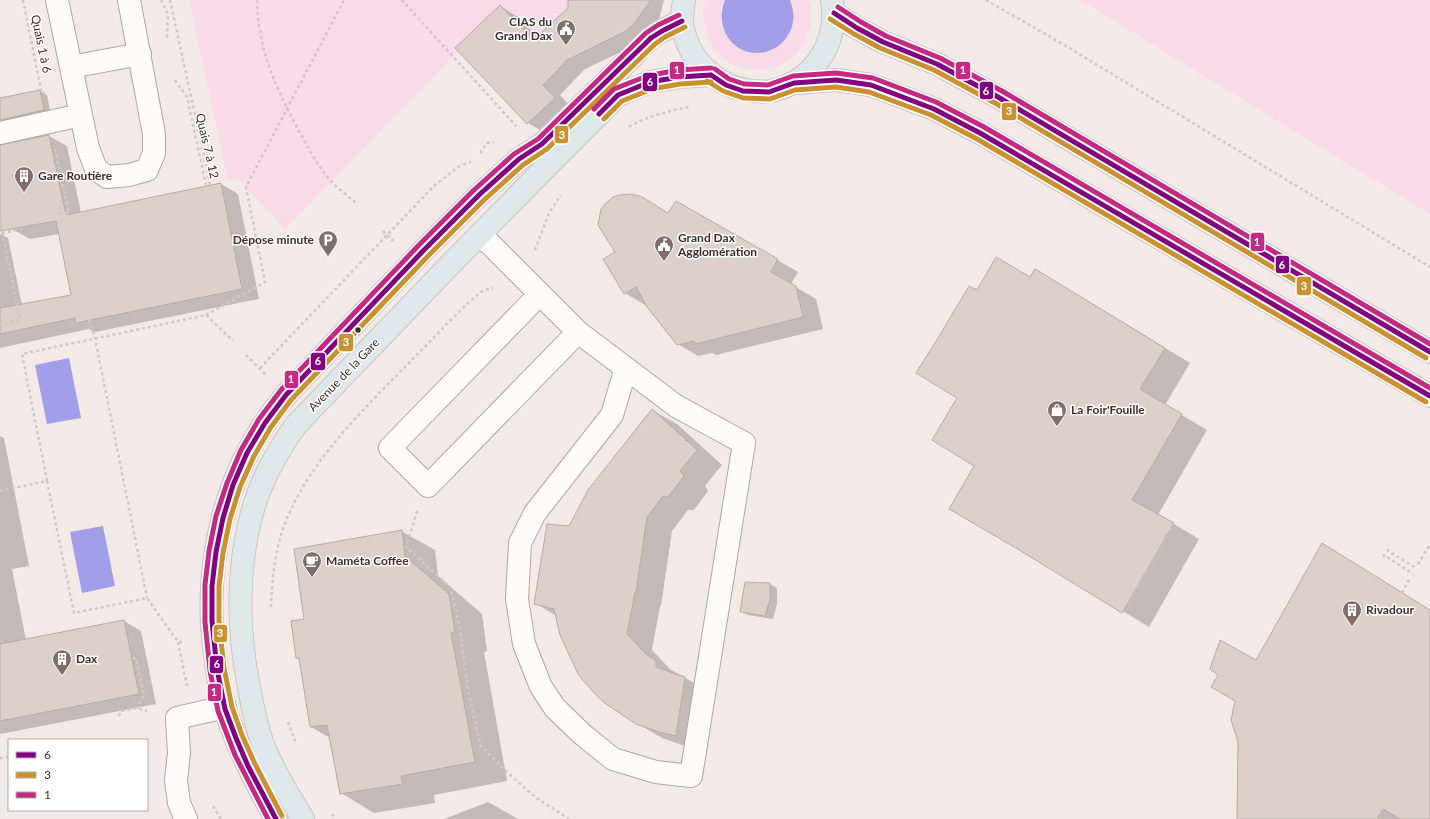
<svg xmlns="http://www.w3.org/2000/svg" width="1430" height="819" font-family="Lato,sans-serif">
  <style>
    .green { fill: #f9dae9 }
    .water { fill: #a19eea }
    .shadow { fill: #0003 }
    .building { fill: #dcd0c9; stroke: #b7aca5 }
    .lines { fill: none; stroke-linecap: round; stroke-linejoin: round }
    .minor-casing { stroke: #b1a5a1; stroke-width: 24 }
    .major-casing { stroke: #cdc5c3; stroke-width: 24 }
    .path { stroke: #cec9c6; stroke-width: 2.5; stroke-dasharray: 3 3; stroke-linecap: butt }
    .minor { stroke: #fdfcfb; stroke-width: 22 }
    .major { stroke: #dee7e9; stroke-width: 22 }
    .bus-1-casing { stroke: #fff; stroke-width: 8 }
    .bus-2-casing { stroke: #fff; stroke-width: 8 }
    .bus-3-casing { stroke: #fff; stroke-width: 8 }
    .bus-1 { stroke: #800080; stroke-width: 5 }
    .bus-2 { stroke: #ca9130; stroke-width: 5 }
    .bus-3 { stroke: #c42a84; stroke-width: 5 }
    .bus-dot { fill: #3f2e27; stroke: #fff; stroke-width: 1.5 }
    .labels { text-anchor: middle; stroke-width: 3; stroke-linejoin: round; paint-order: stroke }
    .poi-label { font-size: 12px; font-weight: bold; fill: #3f2e27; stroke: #fff; text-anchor: start }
    .street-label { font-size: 12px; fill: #3f2e27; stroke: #fff }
    .line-badge { stroke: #fff; stroke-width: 1.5 }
    .badge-label { font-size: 11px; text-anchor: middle; font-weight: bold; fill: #fff }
  </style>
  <rect width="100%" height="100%" fill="#f3e9e6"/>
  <path class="green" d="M 189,0 L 568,0 L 571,15 L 533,40 L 500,5 L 455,48 L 458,52 L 285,229 L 238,179 L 228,181 Z
    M 706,0 L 725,0 L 721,9 L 733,43 L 744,50 L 756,53 L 793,11 L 790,0 L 809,0 C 817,28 802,60 773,68 C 745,76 714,60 707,33 C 704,23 701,10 706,0 Z
    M 1080,0 L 1430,0 L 1430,214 Z"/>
  <path class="water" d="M 725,0 L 790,0 C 791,4 793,8 793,12 C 796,33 779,53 757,53 C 729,53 715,24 725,0 Z
    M 69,358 L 81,418 L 47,424 L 35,365 Z
    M 103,526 L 115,586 L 82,593 L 70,532 Z"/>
  <path class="shadow" d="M 569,0 L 664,0 L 657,27 L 644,41 L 585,69 L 560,95 L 572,108 L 545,133 L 528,123 L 500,6 L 518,17 L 538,38 L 569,9 Z
    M 39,91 L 47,95 L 51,115 L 0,128 L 0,99 Z
    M 49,136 L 67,146 L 81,213 L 221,184 L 238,194 L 259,299 L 95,332 L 89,329 L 0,348 L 0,234 L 8,238 L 22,305 L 72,296 L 59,234 L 30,239 L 12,229 L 0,170 L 0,146 Z
    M 677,202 L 798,272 L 791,284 L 816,299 L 823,329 L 716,355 L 712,353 L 698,356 L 678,344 L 646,304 L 645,305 L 625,293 L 669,214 Z
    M 1030,278 L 1061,285 L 1190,363 L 1165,405 L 1207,430 L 1158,515 L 1127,603 L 1128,604 L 1174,524 L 1199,539 L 1149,627 L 1019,548 L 976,465 L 959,397 L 977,292 Z
    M 652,410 L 677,424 L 722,465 L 705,486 L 708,491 L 694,510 L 688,510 L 672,531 L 661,606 L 660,606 L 652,650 L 671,670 L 710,692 L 685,746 L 662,738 L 637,723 L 557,616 L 535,603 L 570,527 Z
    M 0,436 L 4,438 L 29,566 L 12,569 L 26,640 L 124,621 L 141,631 L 156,704 L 0,734 Z
    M 401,531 L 435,550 L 438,576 L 482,614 L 487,651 L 484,652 L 507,781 L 434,795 L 435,803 L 374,813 L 341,793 L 330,738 L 311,727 L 300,659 L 297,658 L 305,620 Z
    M 770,584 L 777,588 L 777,604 L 773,619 L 748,615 L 741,611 Z
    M 1430,610 L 1430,819 L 1238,819 L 1256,661 Z
    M 488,802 L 518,819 L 444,819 Z"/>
  <path class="building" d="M 568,0 L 651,0 L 633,25 L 626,31 L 567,60 L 543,85 L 555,98 L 527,124 L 455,48 L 500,5 L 533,40 L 568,8 Z
    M 40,90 L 44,110 L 0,120 L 0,98 Z
    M 49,135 L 66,215 L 221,183 L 242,289 L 76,323 L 75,318 L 0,334 L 0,308 L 71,295 L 56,221 L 0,231 L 0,145 Z
    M 631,194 L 642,197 L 668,213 L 676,201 L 778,259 L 771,272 L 796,286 L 803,317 L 695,344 L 694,341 L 677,345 L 647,307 L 636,287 L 624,294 L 603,259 L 615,252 L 598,225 L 601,209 L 606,203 L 613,197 L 619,195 Z
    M 996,257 L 1030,277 L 1035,269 L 1165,348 L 1140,389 L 1182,414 L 1132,500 L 1174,523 L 1122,613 L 1016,548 L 949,509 L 974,466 L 932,440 L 957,398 L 916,373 L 938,338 L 969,286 L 977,290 Z
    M 652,409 L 697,450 L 680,471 L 684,476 L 668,497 L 663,496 L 647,517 L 636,592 L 635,592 L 627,634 L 646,654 L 656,661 L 656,667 L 685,677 L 676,736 L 659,732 L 636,724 L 606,704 L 594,693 L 578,674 L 560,635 L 554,609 L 534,604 L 547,524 L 569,526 L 588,490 Z
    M 402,530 L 405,556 L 449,594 L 455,632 L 451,633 L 475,762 L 401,776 L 403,784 L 340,794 L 327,725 L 310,727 L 299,658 L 296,658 L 291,621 L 304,619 L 294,549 Z
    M 1322,543 L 1430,610 L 1430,819 L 1400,819 L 1383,809 L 1377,819 L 1237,819 L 1238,742 L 1231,720 L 1235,701 L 1211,687 L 1218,675 L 1210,669 L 1220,640 L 1256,660 Z
    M 745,582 L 770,583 L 770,600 L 765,616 L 740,612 Z
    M 124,620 L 139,694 L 0,721 L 0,644 Z"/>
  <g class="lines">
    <g class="minor-casing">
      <path id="minor" d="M 57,0 L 88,148 L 96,169 L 107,177 L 129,175 L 147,170 L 154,153 L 154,134 L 129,0
        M 71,67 L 140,54
        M 0,133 L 81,115
        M 480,234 L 578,332 L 676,406 L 744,443 L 691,776 L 656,772 L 613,759 L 582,734 L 555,708 L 541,687 L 524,644 L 517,599 L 520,543 L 535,513 L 612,415 L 626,368
        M 540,294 L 390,448 L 428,486 L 578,332
        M 186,819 L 179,803 L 176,780 L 179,753 L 177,718 L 225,707"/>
    </g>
    <g class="major-casing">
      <path id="major" d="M 684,0 C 683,7 682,15 682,21 C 686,59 717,89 755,91 C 759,91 765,92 770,91 C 812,83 839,44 832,1
        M 834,13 L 857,28 L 883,42 L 937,64 L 998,97 L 1430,352
        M 794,83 L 836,80 L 871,85 L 934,109 L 980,133 L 1430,396
        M 276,819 C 256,783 238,749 225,709 C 220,692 217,674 215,656 C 202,563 225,467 286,395 L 424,250 L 479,195 L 519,159 L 542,144 L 634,55 C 651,35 660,31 682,21
        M 303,819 C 289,796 274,772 264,747 C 256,726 252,704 248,682 C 235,614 237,532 269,469 C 277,454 286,439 296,425 L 445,270 L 546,167 L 618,95 L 650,82 L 679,77 L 711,75"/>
    </g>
    <path class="path" d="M 23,0 L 41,90 L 43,90 L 44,94
      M 161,0 L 168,14 L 167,38
      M 170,0 L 210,184 L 206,185 L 187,97 L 174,79
      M 257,0 C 258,50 275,86 298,129 C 308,147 317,166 331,181 C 338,189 348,196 356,203
      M 402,0 L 516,126
      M 986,0 L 1066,46 L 1430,267
      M 629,127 C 648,116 668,111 689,107
      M 55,149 L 69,214
      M 480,153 L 487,143 L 494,142
      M 59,206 L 61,214 L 69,213
      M 0,221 L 20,320 L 0,324
      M 383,231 L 393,241
      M 2,233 L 22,229 L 22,228
      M 535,250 L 549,213 L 561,195
      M 206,315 L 265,282 L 246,187 L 344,0
      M 89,320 L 95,338 L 147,598
      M 246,355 L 266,375
      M 260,368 L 433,187 L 458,167 L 471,162
      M 47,481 L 74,613 L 147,598 L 178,642 L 182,642
      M 0,491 L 47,481 L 22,354 L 206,315 L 233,341
      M 417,511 L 406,547 L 451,588 L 460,631 L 468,689 L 480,745 L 508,773 L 535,797 L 569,819
      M 1388,549 L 1388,551 L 1416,568
      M 1384,557 L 1384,555 L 1413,574
      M 1418,564 L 1430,544
      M 1402,593 L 1410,578
      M 271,607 C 272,583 274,558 281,535 C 301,471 354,419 400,372 C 423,349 446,324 470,301 L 484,290 L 493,288
      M 178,642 L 187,686
      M 127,660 L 136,658 L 144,696 L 137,708
      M 119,716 L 121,711 L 137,708 L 147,711
      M 288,722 L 296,743
      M 0,758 L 8,757
      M 213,806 L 221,819
      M 332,814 L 335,819"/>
    <use href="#minor" class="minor"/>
    <use href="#major" class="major"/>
    <g class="bus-1-casing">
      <path id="bus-1" d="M 834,13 L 857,28 L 883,42 L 937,64 L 998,97 L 1430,352
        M 711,75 L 726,85 L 743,91 L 769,92 L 794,83 L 836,80 L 871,85 L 934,109 L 980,133 L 1430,396
        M 599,114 L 618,95 L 650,82 L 679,77 L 711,75
        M 276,819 L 248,766 L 236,738 L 225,709 L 217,669 L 212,621 L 212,586 L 216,552 L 223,518 L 233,485 L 247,453 L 265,423 L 286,395 L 424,250 L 479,195 L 519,159 L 542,144 L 651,38 L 662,31 L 682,21"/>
    </g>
    <g class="bus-2-casing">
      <path id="bus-2" d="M 830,19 L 854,34 L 880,48 L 934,70 L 995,103 L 1426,358
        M 707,81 L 723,91 L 743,98 L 770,99 L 795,90 L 836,87 L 869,92 L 931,115 L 977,139 L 1426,402
        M 604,119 L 622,101 L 652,89 L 680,84 L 711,82
        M 282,816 L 254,762 L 242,735 L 232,707 L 224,668 L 219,621 L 219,586 L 223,553 L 230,519 L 240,487 L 254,456 L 271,427 L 291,400 L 429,255 L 484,200 L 523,165 L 547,149 L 655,44 L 665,37 L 685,27"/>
    </g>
    <g class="bus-3-casing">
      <path id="bus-3" d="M 838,7 L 861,22 L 886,36 L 940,58 L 1002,91 L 1430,344
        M 715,69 L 729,79 L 744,84 L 768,85 L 793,76 L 836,73 L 873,78 L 936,102 L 984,127 L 1430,388
        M 594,109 L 614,89 L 647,76 L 678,70 L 711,68
        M 268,819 L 235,755 L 218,711 L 210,671 L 205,622 L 205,585 L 209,551 L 216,516 L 227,483 L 241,450 L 259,419 L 281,390 L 419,245 L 474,190 L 514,154 L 538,139 L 646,33 L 658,25 L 679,15"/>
    </g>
    <use href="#bus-1" class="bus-1"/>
    <use href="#bus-2" class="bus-2"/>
    <use href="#bus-3" class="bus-3"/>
  </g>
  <defs>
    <g id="civic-pin" transform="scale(1)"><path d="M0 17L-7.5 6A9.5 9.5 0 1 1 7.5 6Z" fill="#7e6f6a" stroke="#fff"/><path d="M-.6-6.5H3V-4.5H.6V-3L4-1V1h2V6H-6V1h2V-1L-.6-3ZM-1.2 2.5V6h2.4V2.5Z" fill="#fff"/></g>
    <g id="building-pin" transform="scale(1)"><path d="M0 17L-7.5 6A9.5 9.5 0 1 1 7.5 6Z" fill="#7e6f6a" stroke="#fff"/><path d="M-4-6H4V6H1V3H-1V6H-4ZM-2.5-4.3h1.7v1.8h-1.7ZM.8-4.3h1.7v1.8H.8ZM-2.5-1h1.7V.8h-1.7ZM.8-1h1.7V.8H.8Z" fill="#fff"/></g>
    <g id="parking-pin" transform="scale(1)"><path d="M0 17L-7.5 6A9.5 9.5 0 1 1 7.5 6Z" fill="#7e6f6a" stroke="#fff"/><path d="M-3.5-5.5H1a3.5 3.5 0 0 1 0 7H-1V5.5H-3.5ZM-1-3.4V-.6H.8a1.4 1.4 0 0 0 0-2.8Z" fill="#fff"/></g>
    <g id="shop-pin" transform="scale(1)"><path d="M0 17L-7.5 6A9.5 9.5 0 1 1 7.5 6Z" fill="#7e6f6a" stroke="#fff"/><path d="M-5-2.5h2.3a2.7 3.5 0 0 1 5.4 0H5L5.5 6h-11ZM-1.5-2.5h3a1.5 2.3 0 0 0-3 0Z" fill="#fff"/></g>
    <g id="cafe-pin" transform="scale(1)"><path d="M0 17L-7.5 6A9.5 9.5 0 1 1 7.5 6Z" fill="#7e6f6a" stroke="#fff"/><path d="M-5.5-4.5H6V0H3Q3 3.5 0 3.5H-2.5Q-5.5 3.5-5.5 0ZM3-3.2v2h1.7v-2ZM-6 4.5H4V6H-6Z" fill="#fff"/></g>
  </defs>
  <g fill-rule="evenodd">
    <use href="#civic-pin" x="566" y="29"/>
    <use href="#building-pin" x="24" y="176"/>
    <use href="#parking-pin" x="328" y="240"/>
    <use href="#civic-pin" x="664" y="245"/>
    <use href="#shop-pin" x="1057" y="410"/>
    <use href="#cafe-pin" x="312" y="561"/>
    <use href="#building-pin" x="1352" y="610"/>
    <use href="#building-pin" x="62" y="659"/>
  </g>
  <circle class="bus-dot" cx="358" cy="330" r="3.5"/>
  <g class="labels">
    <g class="poi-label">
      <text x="552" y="26" text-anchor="end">CIAS du<tspan x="552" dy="14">Grand Dax</tspan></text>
      <text x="38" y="180">Gare Routière</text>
      <text x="678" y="242">Grand Dax<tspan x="678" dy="14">Agglomération</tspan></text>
      <text x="314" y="244" text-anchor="end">Dépose minute</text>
      <text x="1071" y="414">La Foir'Fouille</text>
      <text x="326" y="565">Maméta Coffee</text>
      <text x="1366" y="614">Rivadour</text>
      <text x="76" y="663">Dax</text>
    </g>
    <g class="street-label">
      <text transform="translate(41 44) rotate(78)" y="4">Quais 1 à 6</text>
      <text transform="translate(207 146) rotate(77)" y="4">Quais 7 à 12</text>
      <text transform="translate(344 375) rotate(-46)" y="4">Avenue de la Gare</text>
    </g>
  </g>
  <g class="line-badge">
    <rect x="669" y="61" width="16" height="19" rx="4" fill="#c42a84"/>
    <rect x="955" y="61" width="16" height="19" rx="4" fill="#c42a84"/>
    <rect x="642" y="72" width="16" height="20" rx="4" fill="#800080"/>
    <rect x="979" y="81" width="15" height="19" rx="4" fill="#800080"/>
    <rect x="1001" y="102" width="16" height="19" rx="4" fill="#ca9130"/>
    <rect x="554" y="125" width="15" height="19" rx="4" fill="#ca9130"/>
    <rect x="1250" y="232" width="15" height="20" rx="4" fill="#c42a84"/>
    <rect x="1275" y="255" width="15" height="19" rx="4" fill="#800080"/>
    <rect x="1296" y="276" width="16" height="20" rx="4" fill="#ca9130"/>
    <rect x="338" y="333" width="16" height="19" rx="4" fill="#ca9130"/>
    <rect x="310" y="352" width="16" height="19" rx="4" fill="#800080"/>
    <rect x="284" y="370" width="15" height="19" rx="4" fill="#c42a84"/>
    <rect x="213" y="624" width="15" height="19" rx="4" fill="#ca9130"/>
    <rect x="209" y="655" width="15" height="19" rx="4" fill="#800080"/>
    <rect x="207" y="683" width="15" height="19" rx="4" fill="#c42a84"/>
  </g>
  <g class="badge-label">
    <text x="677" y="74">1</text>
    <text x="963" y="74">1</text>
    <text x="650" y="86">6</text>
    <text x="986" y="95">6</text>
    <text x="1009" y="115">3</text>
    <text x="562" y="139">3</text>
    <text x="1257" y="246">1</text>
    <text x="1282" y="269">6</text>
    <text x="1304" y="290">3</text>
    <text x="346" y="346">3</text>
    <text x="318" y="365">6</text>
    <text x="291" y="383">1</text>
    <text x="220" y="637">3</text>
    <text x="217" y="668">6</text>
    <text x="214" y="696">1</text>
  </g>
  <rect x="8" y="739" width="140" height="72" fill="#ffffff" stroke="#b2aba9"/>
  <rect x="16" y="752" width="20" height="6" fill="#800080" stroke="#b2aba9"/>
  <text x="44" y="759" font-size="12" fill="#3f2e27">6</text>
  <rect x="16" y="772" width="20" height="6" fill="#ca9130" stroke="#b2aba9"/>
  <text x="44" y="779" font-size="12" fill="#3f2e27">3</text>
  <rect x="16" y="792" width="20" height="6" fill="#c42a84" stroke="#b2aba9"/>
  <text x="44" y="799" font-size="12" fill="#3f2e27">1</text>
</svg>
